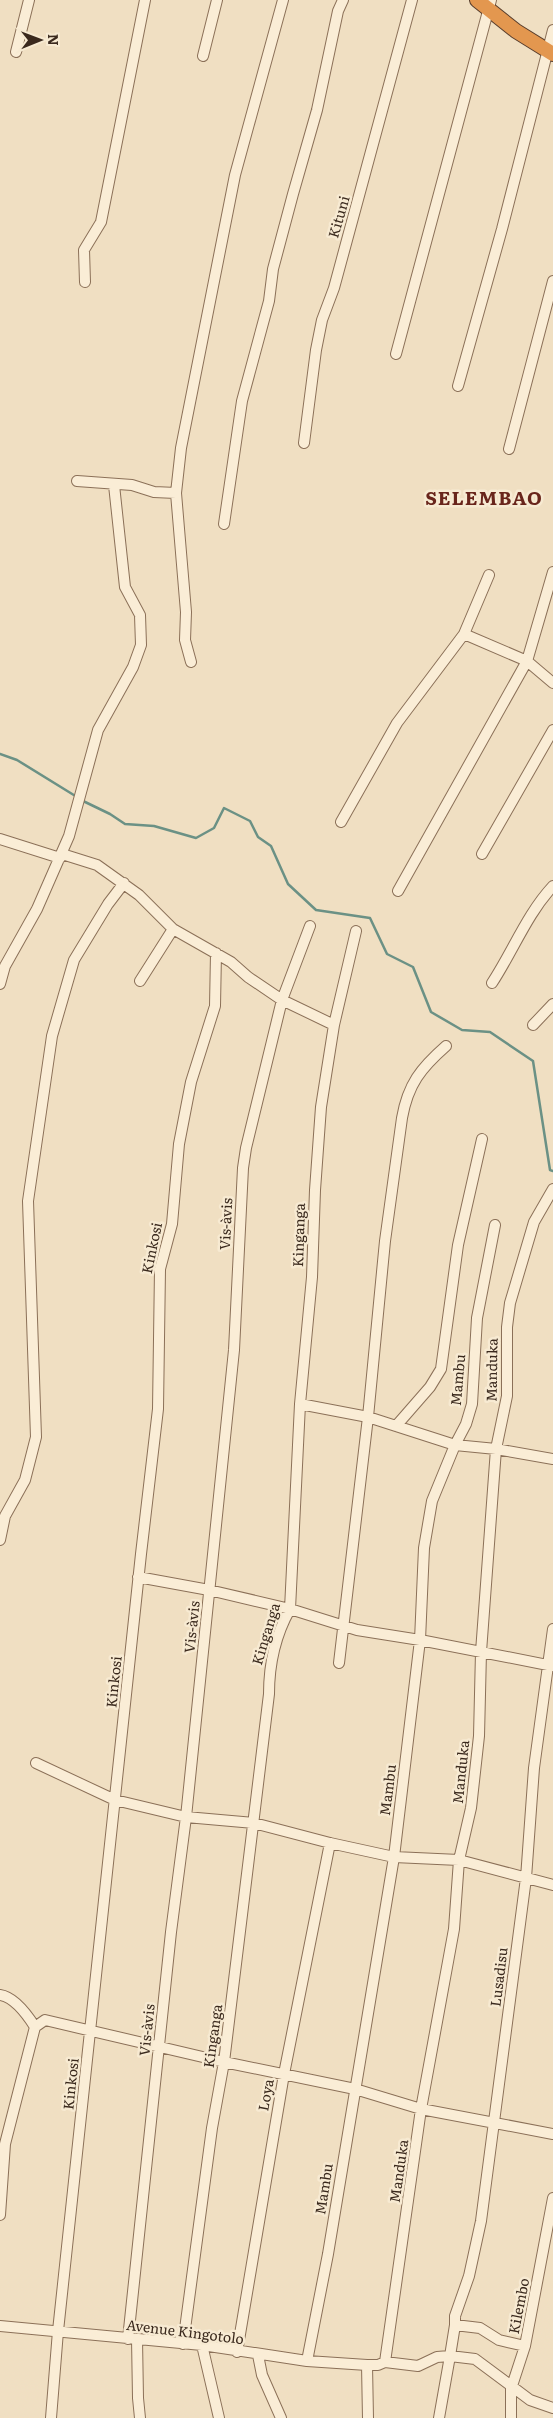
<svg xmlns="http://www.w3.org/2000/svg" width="553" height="2418" font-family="Literata,serif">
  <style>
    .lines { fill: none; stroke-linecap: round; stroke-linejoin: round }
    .stream { stroke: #6b9185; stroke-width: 2.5 }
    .minor-casing { stroke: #8b7058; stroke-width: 12 }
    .highway-casing { stroke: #583e2d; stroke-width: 16 }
    .minor { stroke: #faedd6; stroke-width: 10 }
    .highway { stroke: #e3974f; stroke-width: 14 }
    .labels { text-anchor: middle; stroke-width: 5; stroke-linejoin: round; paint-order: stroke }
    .street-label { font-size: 14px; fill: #3a291d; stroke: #f7ead2 }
    .district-label { font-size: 19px; font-weight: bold; letter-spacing: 1px; fill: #69251b; stroke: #f7ead2 }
  </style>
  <rect width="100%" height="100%" fill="#f0dfc2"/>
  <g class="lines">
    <path class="stream" d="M 0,754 L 17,760 L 77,797
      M 81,800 L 110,814 L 125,824 L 154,826 L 196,838 L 214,828 L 224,808 L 250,821 L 258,837 L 271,846 L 288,884 L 316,910 L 370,918 L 387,954 L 413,967 L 431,1012 L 462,1030 L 490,1032 L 533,1061 L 550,1170 L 553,1171"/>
    <g class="minor-casing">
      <path id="minor" d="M 16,52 L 29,0
        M 203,56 L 217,0
        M 85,282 L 84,250 L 101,222 L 145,0
        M 396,354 L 491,0
        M 458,386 L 502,229 L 553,30
        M 304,443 L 316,350 L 322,320 L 334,288 L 412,0
        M 509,449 L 553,281
        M 77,481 L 132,485 L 154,492 L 176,493
        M 224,524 L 242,401 L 269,301 L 273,269 L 293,194 L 317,110 L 338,11 L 343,0
        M 464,634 L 527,661 L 553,683
        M 191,662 L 185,640 L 186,612 L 176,493 L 181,448 L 235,175 L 283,0
        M 341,822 L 397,723 L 464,634 L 489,575
        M 0,839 L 60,858
        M 62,854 L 97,865 L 139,895 L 173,929 L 231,962 L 248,977 L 282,1000 L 334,1025
        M 482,854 L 553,730
        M 398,891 L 527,661 L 553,572
        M 140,981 L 173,929
        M 492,983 C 513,951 527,914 553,886
        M 0,984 L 5,966 L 37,909 L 69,836 L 98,730 L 133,667 L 141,645 L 140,615 L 125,587 L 114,485
        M 533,1025 L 553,1004
        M 300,1404 L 368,1417 L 455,1445 L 496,1449 L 553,1459
        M 396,1426 L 430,1387 L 441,1369 L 458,1245 L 482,1139
        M 0,1540 L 5,1516 L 25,1480 L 36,1437 L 28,1201 L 52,1036 L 74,960 L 108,904 L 124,883
        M 138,1577 L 209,1590 L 290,1609 L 357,1630 L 420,1640 L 553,1666
        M 339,1663 L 368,1417 L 385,1241 L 402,1118 C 408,1084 421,1068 446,1046
        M 36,1763 L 115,1800 L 186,1817 L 254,1823 L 330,1843 L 394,1857 L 459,1860 L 553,1885
        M 0,1995 C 14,1997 28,2016 35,2027
        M 0,2215 L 5,2144 L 35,2027 L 45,2020 L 224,2062 L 355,2089 L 421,2109 L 553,2134
        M 455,2325 L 455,2316 L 469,2276 L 481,2221 L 526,1878 L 534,1768 L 553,1629
        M 0,2326 L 202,2345 L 307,2361 L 367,2365 L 378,2365 L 385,2362 L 418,2366 L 437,2357 L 450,2356 L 455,2325 L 480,2328 L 499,2340 L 525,2346
        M 128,2339 L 171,1932 L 186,1817 L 234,1350 L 243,1168 L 246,1148 L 282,1000 L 310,926
        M 137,2339 L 138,2398 L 140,2418
        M 183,2344 L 212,2128 L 224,2062 L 269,1694 C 269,1665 276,1634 290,1609 L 300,1404 L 312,1277 L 315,1190 L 321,1107 L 334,1025 L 356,931
        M 202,2345 L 219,2418
        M 237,2352 L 284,2074 L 330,1843
        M 258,2355 L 262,2375 L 281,2418
        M 307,2361 L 328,2254 L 394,1857 L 420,1640 L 424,1548 L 432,1501 L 455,1445 L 466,1424 L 472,1404 L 477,1318 L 495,1225
        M 385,2362 L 421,2109 L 454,1929 L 459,1860 L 471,1808 L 479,1736 L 481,1652 L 496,1449 L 507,1396 L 507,1327 L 510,1303 L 534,1222 L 553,1189
        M 367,2365 L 368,2418
        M 51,2418 L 58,2331 L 141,1554 L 158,1409 L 160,1269 L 172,1224 L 179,1144 L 191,1082 L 215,1006 L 216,953
        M 439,2418 L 450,2356 L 475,2359 L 530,2400 L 553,2408
        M 511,2418 L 511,2389 L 525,2346 L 553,2198"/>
    </g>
    <g class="highway-casing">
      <path id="highway" d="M 477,0 L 516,31 L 553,54"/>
    </g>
    <use href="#minor" class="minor"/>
    <use href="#highway" class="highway"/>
  </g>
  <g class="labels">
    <g class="street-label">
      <text transform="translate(339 217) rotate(-74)" y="5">Kituni</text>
      <text transform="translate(226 1224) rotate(-87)" y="5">Vis-àvis</text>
      <text transform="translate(299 1235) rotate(-88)" y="5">Kinganga</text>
      <text transform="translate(152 1248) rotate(-78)" y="5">Kinkosi</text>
      <text transform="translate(492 1370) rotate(-89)" y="5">Manduka</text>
      <text transform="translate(458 1380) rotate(-85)" y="5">Mambu</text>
      <text transform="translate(192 1627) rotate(-84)" y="5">Vis-àvis</text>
      <text transform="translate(266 1634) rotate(-73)" y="5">Kinganga</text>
      <text transform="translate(114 1682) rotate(-84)" y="5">Kinkosi</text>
      <text transform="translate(461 1772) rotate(-84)" y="5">Manduka</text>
      <text transform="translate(388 1790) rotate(-83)" y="5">Mambu</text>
      <text transform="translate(499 1977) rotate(-83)" y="5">Lusadisu</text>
      <text transform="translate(147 2030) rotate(-84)" y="5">Vis-àvis</text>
      <text transform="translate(213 2036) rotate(-82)" y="5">Kinganga</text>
      <text transform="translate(71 2084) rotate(-84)" y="5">Kinkosi</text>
      <text transform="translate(266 2095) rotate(-80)" y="5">Loya</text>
      <text transform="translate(399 2171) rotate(-82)" y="5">Manduka</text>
      <text transform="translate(324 2189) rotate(-81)" y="5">Mambu</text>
      <text transform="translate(519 2306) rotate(-79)" y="5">Kilembo</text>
      <text transform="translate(185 2332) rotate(7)" y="5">Avenue Kingotolo</text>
    </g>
    <g class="district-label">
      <text x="484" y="505">SELEMBAO</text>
    </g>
  </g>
  <g transform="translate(40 40) rotate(89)" stroke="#f7ead2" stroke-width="4" paint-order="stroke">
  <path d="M0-4L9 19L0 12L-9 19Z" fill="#3a291d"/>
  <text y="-8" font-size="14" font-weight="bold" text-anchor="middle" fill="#3a291d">N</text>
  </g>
</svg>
